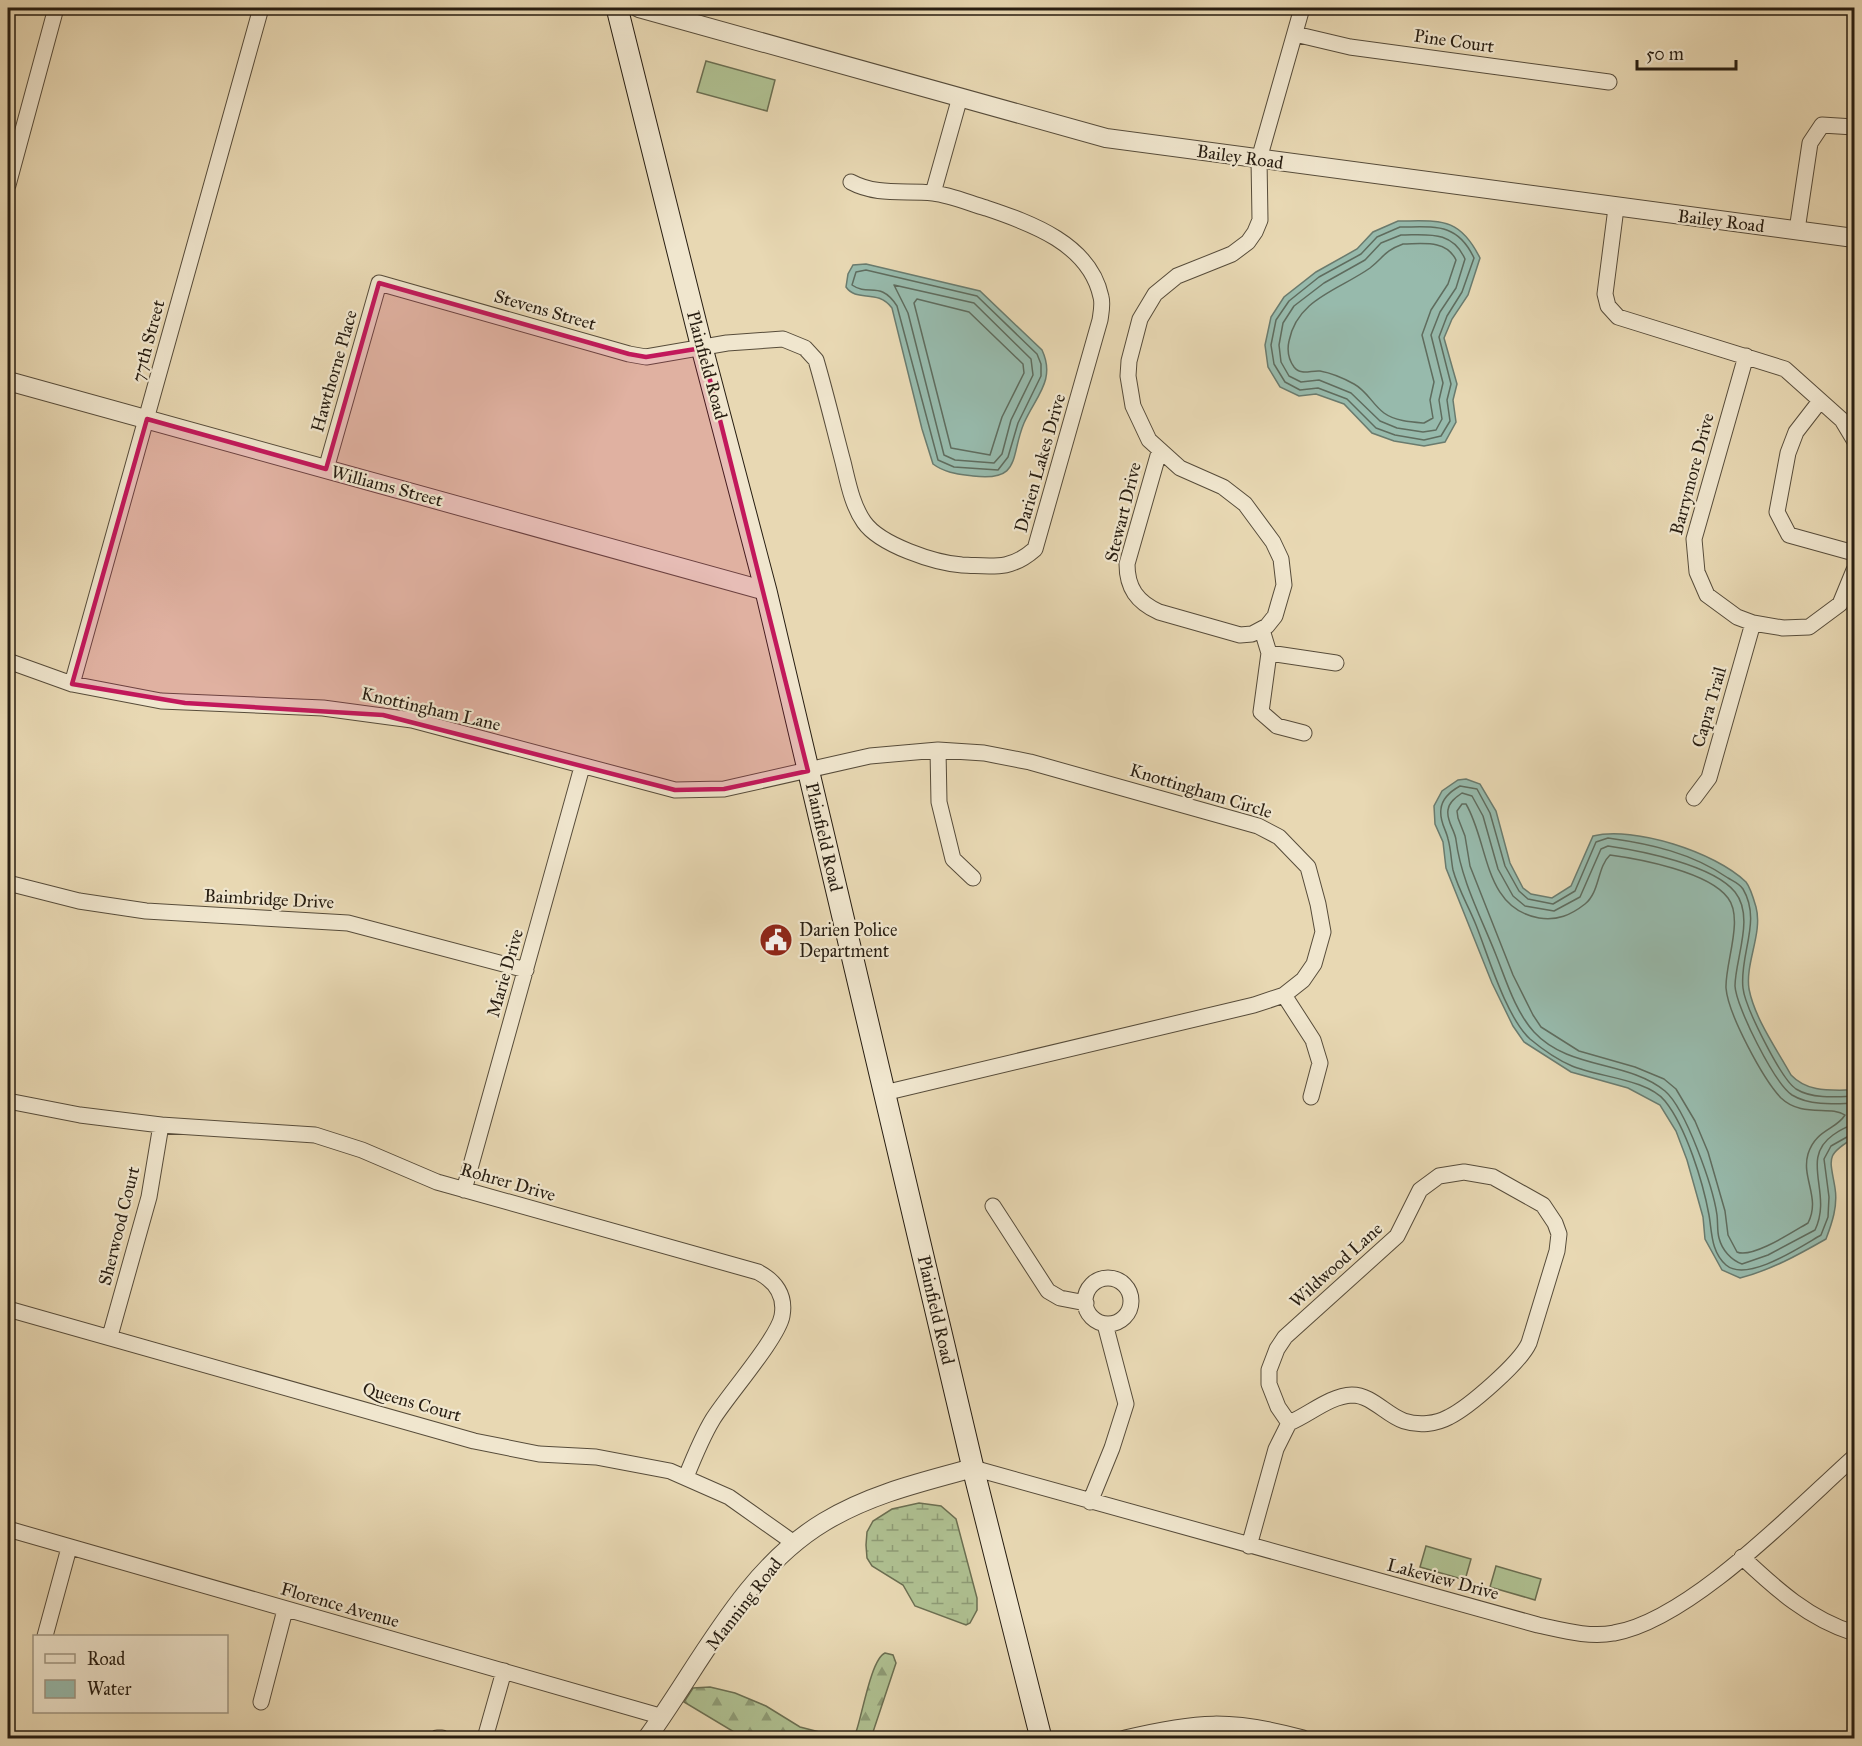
<svg xmlns="http://www.w3.org/2000/svg" width="1862" height="1746" font-family="'IM FELL Great Primer',serif">
  <style>
    .grass { fill: #afc091; stroke: #6b6e51; stroke-width: 1.5 }
    .forest { fill: url(#forest-firs); stroke: #6b6e51; stroke-width: 1.5 }
    .wetland { fill: url(#wetland-marsh); stroke: #6b6e51; stroke-width: 1.5 }
    .water { fill: #97baac; stroke: #6a7b6e; stroke-width: 1.5 }
    .lines { fill: none; stroke-linecap: round; stroke-linejoin: round }
    .shore { stroke: #5f6c5e; stroke-width: 1.5 }
    .minor-casing { stroke: #574c3a; stroke-width: 17 }
    .tertiary-casing { stroke: #574c3a; stroke-width: 20 }
    .secondary-casing { stroke: #271d11; stroke-width: 23 }
    .minor { stroke: #f0e6ce; stroke-width: 15 }
    .tertiary { stroke: #f0e6ce; stroke-width: 18 }
    .secondary { stroke: #f0e6ce; stroke-width: 21 }
    .marked { fill: #c2185b; fill-opacity: 0.2; stroke: #c2185b; stroke-width: 4.5; stroke-linejoin: round }
    .labels { text-anchor: middle; stroke-width: 4.5; stroke-linejoin: round; paint-order: stroke }
    .street-label { font-size: 18px; fill: #271d11; stroke: #f0e6ce }
    .poi-label { font-size: 18px; fill: #271d11; stroke: #f0e6ce; text-anchor: start }
  </style>
  <defs>
    <pattern id="forest-firs" width="22" height="20" patternUnits="userSpaceOnUse" patternTransform="scale(1.5)"><rect width="22" height="20" fill="#afc091"/><path d="M5 1l3.5 6h-7zM16 11l3.5 6h-7z" fill="#8e9b75"/></pattern>
    <pattern id="wetland-marsh" width="20" height="14" patternUnits="userSpaceOnUse" patternTransform="scale(1.5)"><rect width="20" height="14" fill="#afc091"/><path d="M1 5h8M5 5V1M11 12h8M15 12V8" fill="none" stroke="#8e9b75"/></pattern>
  </defs>
  <rect width="100%" height="100%" fill="#e8d8b3"/>
  <filter id="stains"><feTurbulence type="fractalNoise" baseFrequency=".00333" numOctaves="4"/><feColorMatrix values="0 0 0 0 .2 0 0 0 0 .09 0 0 0 0 .02 0 0 0 .5 -.17"/></filter>
  <radialGradient id="worn" r=".72"><stop offset=".6" stop-color="#630" stop-opacity="0"/><stop offset="1" stop-color="#630" stop-opacity=".3"/></radialGradient>
  <path class="grass" d="M 706,61 L 775,80 L 767,111 L 697,92 Z
    M 1426,1546 L 1471,1559 L 1465,1580 L 1420,1567 Z
    M 1496,1566 L 1541,1579 L 1535,1600 L 1490,1587 Z"/>
  <path class="forest" d="M 885,1653 L 893,1655 L 896,1663 L 871,1738 L 744,1738 L 684,1702 L 693,1688 L 710,1687 L 735,1693 L 766,1706 L 800,1727 L 835,1736 L 856,1732 C 862,1716 871,1659 885,1653 Z"/>
  <path class="wetland" d="M 919,1503 L 941,1506 L 956,1519 L 977,1598 L 977,1610 L 970,1623 L 966,1625 L 915,1606 L 903,1585 L 872,1566 L 867,1558 L 866,1545 L 867,1532 L 873,1521 L 892,1509 Z"/>
  <path class="water" d="M 1398,221 C 1440,221 1459,216 1480,258 L 1468,295 L 1452,319 L 1444,338 L 1457,384 L 1453,400 L 1456,422 L 1445,442 L 1424,446 L 1394,441 L 1372,433 L 1344,404 L 1316,394 L 1299,396 L 1280,387 L 1268,367 L 1265,345 L 1271,317 L 1284,297 L 1316,272 L 1357,249 L 1373,232 Z
    M 866,264 L 980,291 L 1042,350 C 1056,380 1036,396 1024,423 C 1010,456 1022,482 973,476 C 958,474 945,473 933,464 L 922,429 L 892,308 C 877,288 857,303 846,287 L 848,274 L 853,265 Z
    M 1466,779 L 1480,784 L 1496,811 L 1510,863 L 1523,888 L 1531,894 L 1552,898 L 1571,886 L 1593,836 C 1634,826 1715,852 1746,882 C 1750,887 1754,900 1756,907 C 1763,933 1745,963 1749,989 C 1755,1019 1776,1048 1791,1075 C 1808,1093 1831,1090 1854,1090 L 1854,1138 C 1825,1155 1830,1158 1835,1188 C 1838,1206 1832,1223 1826,1239 C 1798,1255 1771,1270 1740,1278 L 1722,1270 L 1705,1239 L 1703,1217 L 1687,1160 L 1676,1131 L 1660,1105 L 1628,1088 L 1571,1072 L 1524,1042 L 1513,1026 L 1492,983 L 1446,868 L 1443,842 L 1435,824 L 1434,806 L 1442,791 L 1458,780 Z"/>
  <g class="lines">
    <path class="shore" d="M 1400,227 C 1434,227 1457,222 1474,258 L 1462,292 L 1447,316 L 1439,337 L 1451,384 L 1447,400 L 1450,421 L 1441,436 L 1424,440 L 1395,435 L 1376,428 L 1347,399 L 1318,388 L 1300,390 L 1285,382 L 1274,364 L 1271,345 L 1276,320 L 1289,301 L 1319,277 L 1361,254 L 1377,237 Z
      M 1401,235 C 1428,235 1452,230 1465,259 L 1456,288 L 1440,312 L 1431,335 L 1443,383 L 1439,400 L 1442,419 L 1436,430 L 1423,432 L 1397,428 L 1380,421 L 1351,393 L 1319,380 L 1301,382 L 1289,376 L 1281,362 L 1279,345 L 1283,323 L 1294,306 L 1324,283 L 1365,260 L 1381,243 Z
      M 1403,244 C 1421,244 1446,239 1456,260 L 1448,284 L 1431,310 L 1422,335 L 1434,382 L 1430,400 L 1433,418 L 1424,423 C 1411,422 1395,421 1384,413 C 1373,405 1367,391 1354,384 C 1345,379 1331,373 1320,371 C 1311,370 1301,376 1294,367 C 1289,360 1287,350 1289,341 C 1297,299 1339,290 1370,268 C 1384,257 1384,251 1403,244 Z
      M 866,270 L 977,296 L 1037,354 L 1041,364 L 1041,376 L 1018,423 L 1008,457 L 998,470 L 954,467 L 938,460 L 897,306 C 880,280 869,297 852,285 L 856,272 Z
      M 894,285 L 974,303 L 1031,359 L 1033,375 L 1011,420 L 1002,454 L 994,463 L 955,460 L 944,455 L 908,313 Z
      M 917,299 L 969,312 L 1023,364 L 1024,373 L 1002,417 L 990,455 L 951,448 L 914,303 Z
      M 1462,804 L 1466,804 C 1489,843 1483,908 1539,918 C 1557,921 1571,915 1585,904 C 1600,892 1597,867 1610,855 C 1640,859 1709,872 1728,898 C 1744,919 1725,963 1726,988 C 1728,1014 1763,1079 1781,1098 C 1802,1118 1830,1105 1845,1115 C 1836,1130 1816,1129 1808,1154 C 1801,1178 1821,1198 1808,1223 C 1794,1231 1752,1259 1737,1252 L 1728,1235 L 1725,1211 L 1708,1152 L 1695,1121 L 1676,1089 L 1664,1079 L 1635,1067 L 1579,1051 L 1541,1027 L 1533,1015 L 1513,975 L 1470,866 L 1465,836 L 1458,818 L 1457,811 Z
      M 1854,1096 C 1836,1097 1812,1099 1796,1089 C 1781,1079 1745,1007 1743,988 C 1739,955 1762,921 1743,889 C 1740,884 1733,881 1728,878 C 1692,853 1651,844 1608,838 L 1596,842 L 1575,891 L 1553,904 L 1528,899 L 1519,891 L 1505,866 L 1490,813 L 1477,789 L 1460,786 C 1451,791 1442,798 1441,809 C 1439,821 1446,829 1448,839 C 1451,849 1451,860 1453,870 C 1458,889 1469,907 1476,925 C 1488,955 1506,1017 1530,1039 C 1542,1049 1558,1060 1572,1066 C 1598,1077 1647,1079 1665,1101 C 1686,1127 1703,1182 1709,1215 C 1712,1232 1711,1252 1726,1265 C 1747,1283 1800,1247 1821,1235 L 1828,1217 L 1829,1197 L 1824,1159 L 1831,1146 L 1854,1133
      M 1854,1103 C 1834,1104 1810,1106 1792,1095 C 1775,1084 1736,1007 1735,986 C 1735,959 1755,917 1735,892 C 1713,865 1642,851 1608,846 L 1601,849 L 1580,897 L 1554,911 L 1525,906 L 1513,896 L 1498,869 L 1483,816 L 1472,796 L 1462,793 C 1456,797 1449,802 1448,810 C 1446,821 1455,830 1456,840 C 1461,880 1481,917 1496,955 C 1506,980 1515,1011 1534,1032 C 1569,1070 1627,1060 1665,1091 C 1686,1109 1713,1187 1717,1215 C 1718,1223 1717,1231 1719,1238 C 1722,1250 1731,1260 1742,1264 L 1768,1255 L 1815,1230 C 1833,1193 1799,1159 1833,1135 C 1840,1130 1847,1126 1854,1125"/>
    <g class="minor-casing">
      <path id="minor" d="M 1295,34 L 1350,47 L 1609,82
        M 8,185 L 56,8
        M 933,193 L 960,97
        M 1616,208 L 1605,294 L 1608,306 L 1618,317 L 1785,369 L 1842,420 L 1854,440
        M 1797,230 L 1810,143 L 1822,125 L 1854,127
        M 1746,356 L 1694,539 L 1697,572 L 1707,595 L 1737,617 L 1753,623 L 1783,628 L 1809,627 L 1840,604 L 1854,570
        M 1820,401 L 1796,432 L 1788,453 L 1777,512 L 1789,535 L 1854,553
        M 1159,452 L 1127,564 C 1127,588 1137,602 1159,612 L 1240,635 L 1252,634 L 1267,626 L 1275,616 L 1284,585 L 1281,559 L 1273,542 L 1245,504 L 1223,487 L 1180,468 L 1149,440 L 1133,406 L 1128,376 L 1129,361 L 1140,319 L 1155,294 L 1177,276 L 1232,254 L 1248,242 L 1255,232 L 1260,220 L 1259,159 L 1302,8
        M 326,469 L 379,283 L 629,354 L 646,357 L 727,343 L 783,339 L 805,348 L 816,360 C 826,394 834,428 843,462 C 848,482 852,505 864,522 C 880,545 935,563 962,565 C 993,566 1010,571 1035,549 L 1100,320 C 1101,313 1103,304 1101,297 C 1090,244 1031,223 986,208 C 969,203 950,195 933,193 C 905,190 877,196 851,182
        M 1262,630 L 1269,653 L 1261,712 L 1277,726 L 1304,733
        M 1269,653 L 1336,663
        M 8,661 L 72,684 L 161,701 L 323,708 L 412,720 L 675,790 L 724,789 L 870,756 L 938,750 L 984,753 L 1030,762 L 1258,826 L 1279,837 L 1308,867 L 1318,904 L 1323,932 L 1314,964 L 1303,980 L 1284,995 L 1254,1005 L 884,1093
        M 72,684 L 261,8
        M 938,750 L 939,802 L 953,859 L 973,878
        M 1694,798 L 1709,778 L 1753,623
        M 8,883 L 79,901 L 146,911 L 348,923 L 526,970
        M 1284,995 L 1313,1040 L 1320,1063 L 1311,1097
        M 8,1101 L 80,1115 L 161,1125 L 315,1135 L 362,1150 L 437,1182 L 758,1272 C 775,1281 786,1295 782,1316 C 778,1338 728,1395 713,1419 C 702,1437 694,1457 686,1477
        M 464,1190 L 582,767
        M 993,1206 L 1048,1291 L 1060,1298 L 1086,1303
        M1085 1301a23 23 0 1 1 46 0a23 23 0 1 1-46 0Z
        M 8,1309 L 474,1441 L 539,1454 L 596,1457 L 670,1471 L 729,1497 L 794,1543
        M 110,1336 L 149,1197 L 161,1125
        M 973,1468 L 1538,1625 C 1562,1630 1589,1638 1614,1633 C 1690,1620 1796,1509 1854,1457
        M 1090,1502 L 1112,1448 L 1126,1404 L 1105,1324
        M 8,1529 L 663,1717
        M 1249,1546 L 1276,1449 L 1289,1423 L 1278,1407 L 1269,1384 L 1269,1370 L 1277,1349 L 1285,1337 L 1397,1236 L 1420,1190 L 1439,1176 L 1464,1172 L 1493,1177 L 1543,1205 L 1555,1223 L 1559,1234 L 1557,1251 L 1529,1343 C 1520,1363 1469,1407 1449,1417 C 1436,1424 1419,1426 1404,1421 C 1386,1415 1372,1395 1352,1395 C 1329,1396 1309,1415 1289,1423
        M 1742,1557 C 1776,1589 1809,1619 1854,1633
        M 45,1636 L 69,1548
        M 261,1702 L 285,1610
        M 437,1738 L 442,1738
        M 485,1738 L 504,1671
        M 1125,1738 C 1196,1721 1231,1718 1303,1738"/>
    </g>
    <g class="tertiary-casing">
      <path id="tertiary" d="M 639,8 L 1106,138 L 1854,238
        M 8,381 L 766,591
        M 647,1738 C 700,1665 744,1570 824,1522 C 870,1494 922,1482 973,1468"/>
    </g>
    <g class="secondary-casing">
      <path id="secondary" d="M 617,8 L 702,348 L 766,591 L 973,1468 L 1041,1738"/>
    </g>
    <use href="#minor" class="minor"/>
    <use href="#tertiary" class="tertiary"/>
    <use href="#secondary" class="secondary"/>
  </g>
  <path class="marked" d="M 379,283 L 629,354 L 646,357 L 702,348 L 808,771 L 724,789 L 675,790 L 383,715 L 185,703 L 72,684 L 147,419 L 326,469 Z"/>
  <defs>
    <g id="civic-disc" transform="scale(1.725)"><circle r="9.5" fill="#8f2418" stroke="#f0e6ce"/><path d="M-.6-6.5H3V-4.5H.6V-3L4-1V1h2V6H-6V1h2V-1L-.6-3ZM-1.2 2.5V6h2.4V2.5Z" fill="#fff"/></g>
  </defs>
  <g fill-rule="evenodd">
    <use href="#civic-disc" x="776" y="940"/>
  </g>
  <g class="labels">
    <g class="street-label">
      <text transform="translate(1454 41) rotate(8)" y="6">Pine Court</text>
      <text transform="translate(1240 157) rotate(8)" y="6">Bailey Road</text>
      <text transform="translate(1721 221) rotate(7)" y="6">Bailey Road</text>
      <text transform="translate(545 310) rotate(16)" y="6">Stevens Street</text>
      <text transform="translate(148 341) rotate(-75)" y="6">77th Street</text>
      <text transform="translate(707 365) rotate(75)" y="6">Plainfield Road</text>
      <text transform="translate(334 371) rotate(-74)" y="6">Hawthorne Place</text>
      <text transform="translate(1040 463) rotate(-74)" y="6">Darien Lakes Drive</text>
      <text transform="translate(1692 474) rotate(-75)" y="6">Barrymore Drive</text>
      <text transform="translate(387 486) rotate(15)" y="6">Williams Street</text>
      <text transform="translate(1123 512) rotate(-76)" y="6">Stewart Drive</text>
      <text transform="translate(1709 707) rotate(-74)" y="6">Capra Trail</text>
      <text transform="translate(431 709) rotate(13)" y="6">Knottingham Lane</text>
      <text transform="translate(1201 791) rotate(17)" y="6">Knottingham Circle</text>
      <text transform="translate(824 837) rotate(77)" y="6">Plainfield Road</text>
      <text transform="translate(269 899) rotate(3)" y="6">Baimbridge Drive</text>
      <text transform="translate(505 973) rotate(-74)" y="6">Marie Drive</text>
      <text transform="translate(508 1182) rotate(16)" y="6">Rohrer Drive</text>
      <text transform="translate(119 1226) rotate(-76)" y="6">Sherwood Court</text>
      <text transform="translate(1336 1265) rotate(-42)" y="6">Wildwood Lane</text>
      <text transform="translate(936 1310) rotate(77)" y="6">Plainfield Road</text>
      <text transform="translate(412 1402) rotate(16)" y="6">Queens Court</text>
      <text transform="translate(1443 1579) rotate(15)" y="6">Lakeview Drive</text>
      <text transform="translate(744 1604) rotate(-52)" y="6">Manning Road</text>
      <text transform="translate(340 1605) rotate(16)" y="6">Florence Avenue</text>
    </g>
    <g class="poi-label">
      <text x="799" y="936">Darien Police<tspan x="799" dy="21">Department</tspan></text>
    </g>
  </g>
  <rect width="1862" height="1746" fill="none" stroke="#e8d8b3" stroke-width="30"/>
  <rect x="9" y="9" width="1844" height="1728" fill="none" stroke="#271d11" stroke-width="3"/>
  <rect x="15" y="15" width="1832" height="1716" fill="none" stroke="#271d11" stroke-width="1.5"/>
  <rect x="33" y="1635" width="195" height="78" fill="#f0e6ce" stroke="#a09682" stroke-width="1.5"/>
  <rect x="45" y="1654" width="30" height="9" fill="#f0e6ce" stroke="#a09682" stroke-width="1.5"/>
  <text x="87" y="1665" font-size="18" fill="#271d11">Road</text>
  <rect x="45" y="1680" width="30" height="18" fill="#97baac" stroke="#a09682" stroke-width="1.5"/>
  <text x="87" y="1695" font-size="18" fill="#271d11">Water</text>
  <path d="M1637 60v9h99v-9" fill="none" stroke="#271d11" stroke-width="3"/>
  <text x="1646" y="60" font-size="18" fill="#271d11" stroke="#f0e6ce" stroke-width="4.5" paint-order="stroke">50 m</text>
  <rect width="100%" height="100%" filter="url(#stains)"/>
  <rect width="100%" height="100%" fill="url(#worn)"/>
</svg>
